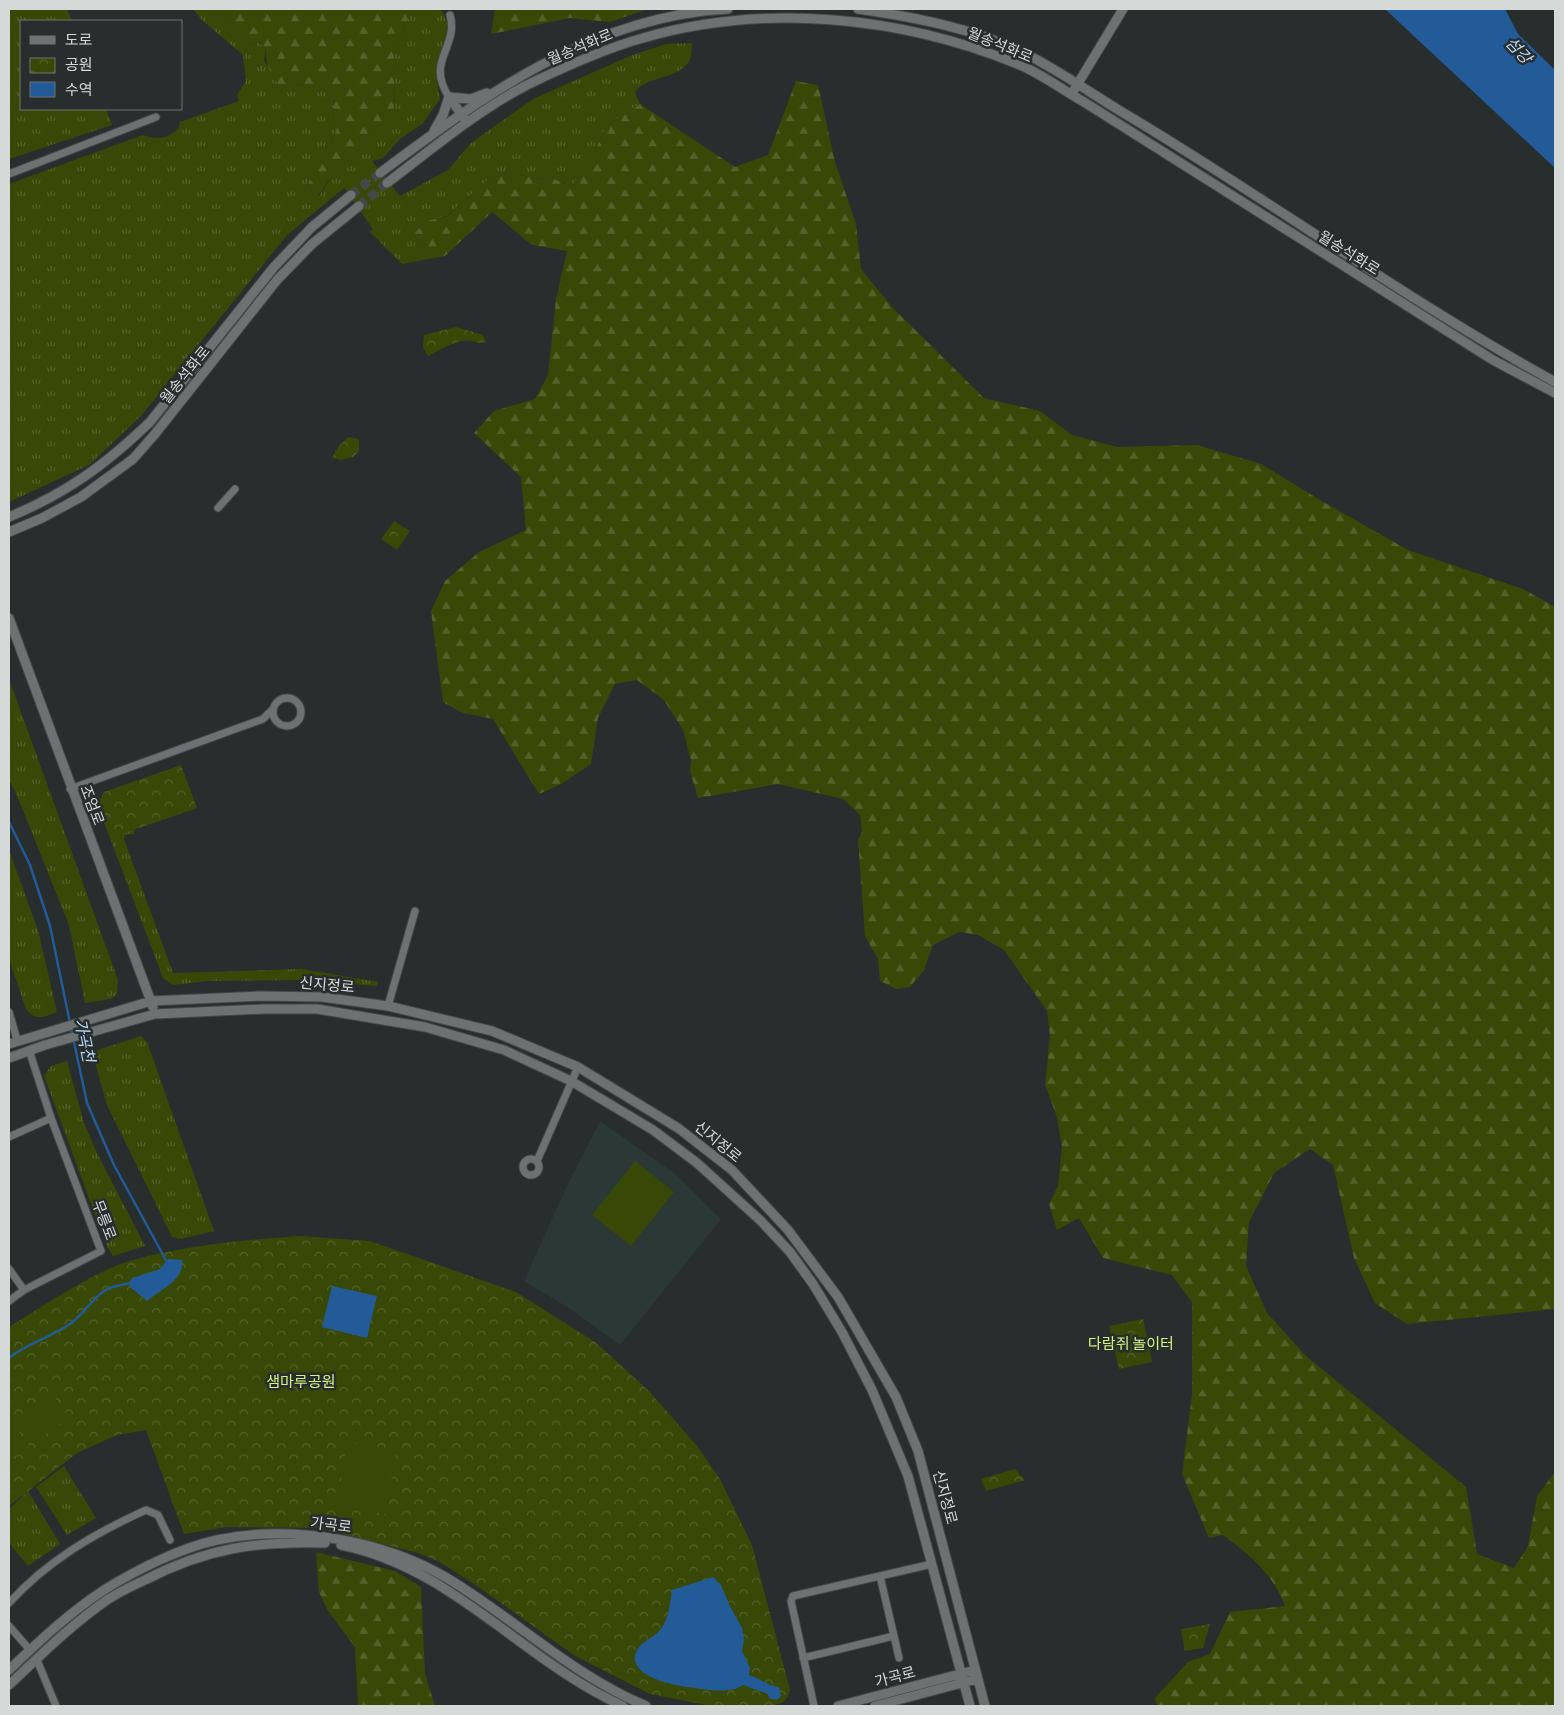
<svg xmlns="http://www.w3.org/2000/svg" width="1564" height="1715" font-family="'Source Sans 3','Noto Sans KR',sans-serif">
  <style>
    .built { fill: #2b3836 }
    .grass { fill: url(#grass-tufts) }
    .forest { fill: url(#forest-firs) }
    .park { fill: url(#park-crowns) }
    .garden { fill: #384807 }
    .water { fill: #235b99 }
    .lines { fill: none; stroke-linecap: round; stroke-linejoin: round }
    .stream { stroke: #235b99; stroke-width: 2.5 }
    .tertiary-tunnel { stroke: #424847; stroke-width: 9; stroke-dasharray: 9 4.5; stroke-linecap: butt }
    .minor-casing { stroke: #444948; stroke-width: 9 }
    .tertiary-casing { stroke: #444948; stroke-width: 11 }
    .minor { stroke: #6c7271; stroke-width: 7 }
    .tertiary { stroke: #6c7271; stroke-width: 9 }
    .labels { text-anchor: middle; stroke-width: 5; stroke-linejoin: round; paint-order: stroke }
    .street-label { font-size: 15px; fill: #d5d9d8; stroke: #282e2d }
    .park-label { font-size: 15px; fill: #d1f481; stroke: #282e2d }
    .water-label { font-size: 16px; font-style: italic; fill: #b9d7fa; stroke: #282e2d }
  </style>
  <defs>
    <pattern id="grass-tufts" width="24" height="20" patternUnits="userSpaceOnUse" patternTransform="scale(1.25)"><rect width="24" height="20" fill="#384807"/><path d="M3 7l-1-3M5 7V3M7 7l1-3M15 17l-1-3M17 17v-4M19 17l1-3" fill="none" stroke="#54622a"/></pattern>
    <pattern id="forest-firs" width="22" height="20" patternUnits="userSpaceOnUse" patternTransform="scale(1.25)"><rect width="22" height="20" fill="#384807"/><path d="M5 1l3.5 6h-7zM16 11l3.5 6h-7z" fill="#54622a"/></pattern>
    <pattern id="park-crowns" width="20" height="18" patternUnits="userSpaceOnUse" patternTransform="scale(1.25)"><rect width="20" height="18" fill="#384807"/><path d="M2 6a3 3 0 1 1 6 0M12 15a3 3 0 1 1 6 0" fill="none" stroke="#54622a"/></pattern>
  </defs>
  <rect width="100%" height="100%" fill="#282e2d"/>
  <path class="built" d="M 600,1121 L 674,1173 L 721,1219 L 620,1345 L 572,1310 L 524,1281 L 565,1190 Z"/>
  <path class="grass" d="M 9,9 L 67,9 L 72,21 L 21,21 L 21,109 L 106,109 L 112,125 L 9,159 Z
    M 193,9 L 220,9 L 226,22 L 250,46 L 258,42 L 266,49 L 264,60 L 280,87 C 300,83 318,83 335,95 L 333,117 L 337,128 L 332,143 L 320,158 L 314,174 L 304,192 L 319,196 L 334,173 L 373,137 L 395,105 L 393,60 L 412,9 L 441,9 L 449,26 L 436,73 L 440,99 L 423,123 L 400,139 L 383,158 L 372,161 L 400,196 L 448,170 L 471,143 L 533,99 L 630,56 L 666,44 L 692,43 C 692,47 692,55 690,59 C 681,80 647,75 635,92 L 640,104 L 606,127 L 589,163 L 571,187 L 551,177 L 539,179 L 510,173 L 490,178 L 447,216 L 426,221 L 414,234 L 424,260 L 402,264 L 370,232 L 373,229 L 344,188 L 287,235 L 141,416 L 89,465 L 9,502 L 9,184 L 143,135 C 158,140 166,139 178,129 L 180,122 L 239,101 L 237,95 L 246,81 L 243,55 L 202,20 Z
    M 9,679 L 118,980 L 117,994 L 111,999 L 85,1003 L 69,925 L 20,803 L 9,779 Z
    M 134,825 L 134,834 L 125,835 L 124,839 L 173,973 L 302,969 L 378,982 L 377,986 L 299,980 L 207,981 L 173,985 L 163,978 L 110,838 L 112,833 Z
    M 9,850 L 38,930 L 57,1012 C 44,1017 36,1022 26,1009 L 9,959 Z
    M 141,1036 L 147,1042 L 214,1231 L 181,1239 L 172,1237 L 107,1105 L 92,1052 Z
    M 67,1061 L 84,1123 L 96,1151 L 145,1246 L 113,1256 L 107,1247 L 44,1076 L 51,1066 Z
    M 64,1466 L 96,1518 L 67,1535 L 36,1487 Z
    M 28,1491 L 60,1544 L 28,1566 L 9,1543 L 9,1509 Z"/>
  <path class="forest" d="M 220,9 L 412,9 L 393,60 L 395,105 L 373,137 L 334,173 L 312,204 L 303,199 L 304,192 L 314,174 L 320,158 L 332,143 L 337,128 L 333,117 L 335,95 C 318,83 300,83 280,87 C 272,75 264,64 266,49 L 258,42 L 250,46 L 226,22 Z
    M 495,9 L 648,9 L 610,22 L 570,18 L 491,34 Z
    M 796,81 L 818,85 L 835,162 L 856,224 L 861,269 L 892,307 L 984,398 L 1040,411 L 1072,435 L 1117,447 L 1197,445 L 1261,464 L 1320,500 L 1408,550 L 1523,589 L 1555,607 L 1555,1309 L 1407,1324 L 1375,1303 L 1354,1258 L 1333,1165 L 1310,1149 L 1274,1173 L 1249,1222 L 1246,1266 L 1267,1313 L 1306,1356 L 1466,1487 L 1477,1554 L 1514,1568 L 1528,1546 L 1537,1496 L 1555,1472 L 1555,1706 L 1157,1706 L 1155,1698 L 1188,1662 L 1210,1654 L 1230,1612 L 1285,1606 C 1274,1575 1249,1554 1223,1535 L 1209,1538 L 1182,1474 L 1192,1394 L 1192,1302 L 1172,1275 L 1103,1258 L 1079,1218 L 1057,1230 L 1049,1204 L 1058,1186 L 1062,1148 L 1057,1117 L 1045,1085 L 1050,1036 L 1047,1011 L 1004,950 L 978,935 L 959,932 L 933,945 L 924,970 L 910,987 L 896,989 L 880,981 L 878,959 L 865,936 L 858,840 L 862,832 L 860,815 L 843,799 L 778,784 L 698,798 L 690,771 L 691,760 L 683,730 L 664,700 L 637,680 L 615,684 L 598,718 L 591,764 L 563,783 L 539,794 L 493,719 L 463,713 L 443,702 L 431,611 L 445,581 L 479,552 L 526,530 L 521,477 L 474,433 L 494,411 L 535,399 L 548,375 L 556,299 L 567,251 L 532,245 L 492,212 L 445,256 L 424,260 L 414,234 L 426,221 L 447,216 L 490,178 L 510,173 L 539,179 L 551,177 L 571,187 L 589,163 L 606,127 L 640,104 L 735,167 L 768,155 Z
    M 48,1075 L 85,1174 L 47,1077 Z
    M 316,1552 L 395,1571 L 421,1587 L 425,1674 L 435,1706 L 358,1706 L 355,1647 L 328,1611 L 319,1592 Z"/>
  <path class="park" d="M 456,327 L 483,335 L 486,342 L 478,343 C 464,334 442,349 428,356 L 423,347 L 424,335 Z
    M 348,437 L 359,439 L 359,451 L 353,457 L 341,460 L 332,458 L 338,447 Z
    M 394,521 L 410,531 L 397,550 L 381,539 Z
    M 181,765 L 197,808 L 110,838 L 97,804 L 104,792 Z
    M 300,1236 L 370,1241 L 516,1292 L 595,1342 L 649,1391 L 697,1446 L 720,1479 L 752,1545 L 790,1690 L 787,1698 L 782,1703 L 770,1706 L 712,1706 L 650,1694 L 575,1656 L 480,1588 L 440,1562 L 418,1553 L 319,1528 L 227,1527 L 184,1534 L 146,1430 L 117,1435 L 77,1453 L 9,1506 L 9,1327 C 44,1306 95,1270 133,1260 C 187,1245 245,1240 300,1236 Z
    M 1143,1319 L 1152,1362 L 1119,1369 L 1109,1326 Z
    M 1015,1469 L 1025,1480 L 986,1491 L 981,1479 Z
    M 1210,1624 L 1203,1648 L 1185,1651 L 1181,1629 Z"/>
  <path class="garden" d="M 635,1161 L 674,1192 L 631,1246 L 592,1215 Z
    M 52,1393 L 69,1418 L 33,1442 L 16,1418 Z
    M 9,1418 L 29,1446 L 9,1461 Z
    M 347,1442 L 384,1448 L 384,1452 L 396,1454 L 385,1514 L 337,1506 Z"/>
  <path class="water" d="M 1385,9 L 1505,9 L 1518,34 L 1555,70 L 1555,168 Z
    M 168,1259 L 182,1260 C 185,1280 160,1290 147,1301 L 130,1287 L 129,1284 L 132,1278 L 160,1269 Z
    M 332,1286 L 377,1296 L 367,1338 L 322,1327 Z
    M 713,1577 L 721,1585 L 730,1606 L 742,1628 L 744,1639 L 742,1651 L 750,1668 L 749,1675 C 760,1678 767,1686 779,1687 L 781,1696 L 777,1700 L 769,1698 L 768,1694 L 743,1685 C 729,1695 704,1689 687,1687 C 671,1685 624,1675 637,1650 C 643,1640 654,1638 660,1630 C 669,1620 670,1602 672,1590 Z"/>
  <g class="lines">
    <path class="stream" d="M 9,822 L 30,865 L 50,926 L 70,1023
      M 71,1028 L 87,1103 L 114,1165 L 168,1264
      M 9,1358 C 25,1345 48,1338 67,1326 C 82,1317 90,1301 104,1291 C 110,1286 122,1285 130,1283"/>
    <path class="tertiary-tunnel" d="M 351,195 L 380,173
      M 359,206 L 387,183"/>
    <g class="minor-casing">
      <path id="minor" d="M 449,97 C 425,61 459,47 450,15
        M 9,174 L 156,117
        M 218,508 L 235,489
        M273 712a14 14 0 1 1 28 0a14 14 0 1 1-28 0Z
        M 70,789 L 263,719 L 273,709
        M 388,1006 L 415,911
        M 9,1012 L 17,1040
        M 9,1137 L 51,1118
        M523 1167a8 8 0 1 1 16 0a8 8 0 1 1-16 0Z
        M 537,1161 L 578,1067
        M 9,1269 L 24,1290
        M 9,1301 L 24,1290 L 101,1251 L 51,1118 L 29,1050
        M 9,1603 C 47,1561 95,1533 146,1510 L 158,1515 L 170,1540
        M 9,1626 L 30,1650
        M 894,1636 L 899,1658
        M 803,1658 L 894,1636 L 880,1576
        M 37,1660 L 56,1706
        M 814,1706 L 791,1601 L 793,1596 L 932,1564"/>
    </g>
    <g class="tertiary-casing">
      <path id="tertiary" d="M 858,9 C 913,17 973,28 1024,53 C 1059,70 1093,95 1127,115 C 1271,201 1408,301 1555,382
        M 1074,90 L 1123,9
        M 449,97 L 471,99 L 487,93
        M 449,97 L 464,118
        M 434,131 L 443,115 L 449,97
        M 380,173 C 484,95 593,16 728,9
        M 387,183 C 432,149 477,111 527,85 C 564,67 603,49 643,38 C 763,3 899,16 1015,63 C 1039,72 1061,89 1084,102 L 1493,360 L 1555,393
        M 9,517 C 67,493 105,465 150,422 L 274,267 L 312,227 L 351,195
        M 9,532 L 42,518 L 81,497 L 133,459 L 155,434 L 277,280 L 312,244 L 359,206
        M 9,618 L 153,1007
        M 9,1044 L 151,1001 L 259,996 L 322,997 L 388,1006 L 492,1031 L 578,1067 L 678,1128 L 732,1170 L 788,1230 L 838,1297 L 896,1397 L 918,1451 L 985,1706
        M 9,1058 L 45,1045 L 155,1014 L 264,1009 L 317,1009 L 425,1027 L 504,1050 L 571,1081 L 653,1130 L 697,1163 L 761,1221 L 790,1252 L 813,1284 L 842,1332 L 872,1390 L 908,1476 L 970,1706
        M 341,1545 C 452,1567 523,1661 623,1706
        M 9,1670 C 38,1642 69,1613 104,1590 C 136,1570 180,1548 217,1540 C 291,1524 382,1540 447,1578 C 515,1619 572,1675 646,1706
        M 9,1685 C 40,1656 72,1624 107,1600 C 119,1592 132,1586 145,1580 C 207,1548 256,1541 325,1543
        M 838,1706 L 975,1670
        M 875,1706 L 977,1679"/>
    </g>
    <use href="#minor" class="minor"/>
    <use href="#tertiary" class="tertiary"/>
  </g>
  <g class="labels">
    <g class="street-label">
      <text transform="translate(1000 45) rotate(22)" y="5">월송석화로</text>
      <text transform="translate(580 47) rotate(-23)" y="5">월송석화로</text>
      <text transform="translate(1349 253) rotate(32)" y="5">월송석화로</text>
      <text transform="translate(185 375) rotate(-51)" y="5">월송석화로</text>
      <text transform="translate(92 805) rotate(69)" y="5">조엄로</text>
      <text transform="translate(327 985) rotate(5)" y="5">신지정로</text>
      <text transform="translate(718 1142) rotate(39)" y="5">신지정로</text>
      <text transform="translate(104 1220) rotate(69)" y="5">무릉로</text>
      <text transform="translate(945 1497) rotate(75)" y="5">신지정로</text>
      <text transform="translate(331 1525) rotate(7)" y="5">가곡로</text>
      <text transform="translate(895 1677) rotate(-15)" y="5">가곡로</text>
    </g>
    <g class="park-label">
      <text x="1131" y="1349">다람쥐 놀이터</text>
      <text x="301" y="1387">샘마루공원</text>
    </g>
    <g class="water-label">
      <text transform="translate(1519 50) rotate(47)" y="6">섬강</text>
      <text transform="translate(85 1040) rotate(78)" y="6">가곡천</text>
    </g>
  </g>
  <rect width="1564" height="1715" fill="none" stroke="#d5d9d8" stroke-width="20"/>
  <rect x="20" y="20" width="162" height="90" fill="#282e2d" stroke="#6d7271"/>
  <rect x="30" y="36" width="25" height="8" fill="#6c7271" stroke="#6d7271"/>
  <text x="65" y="45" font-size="15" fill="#d5d9d8">도로</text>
  <rect x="30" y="58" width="25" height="15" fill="url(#park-crowns)" stroke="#6d7271"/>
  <text x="65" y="70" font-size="15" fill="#d5d9d8">공원</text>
  <rect x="30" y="82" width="25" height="15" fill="#235b99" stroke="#6d7271"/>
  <text x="65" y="95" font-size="15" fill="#d5d9d8">수역</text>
</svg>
